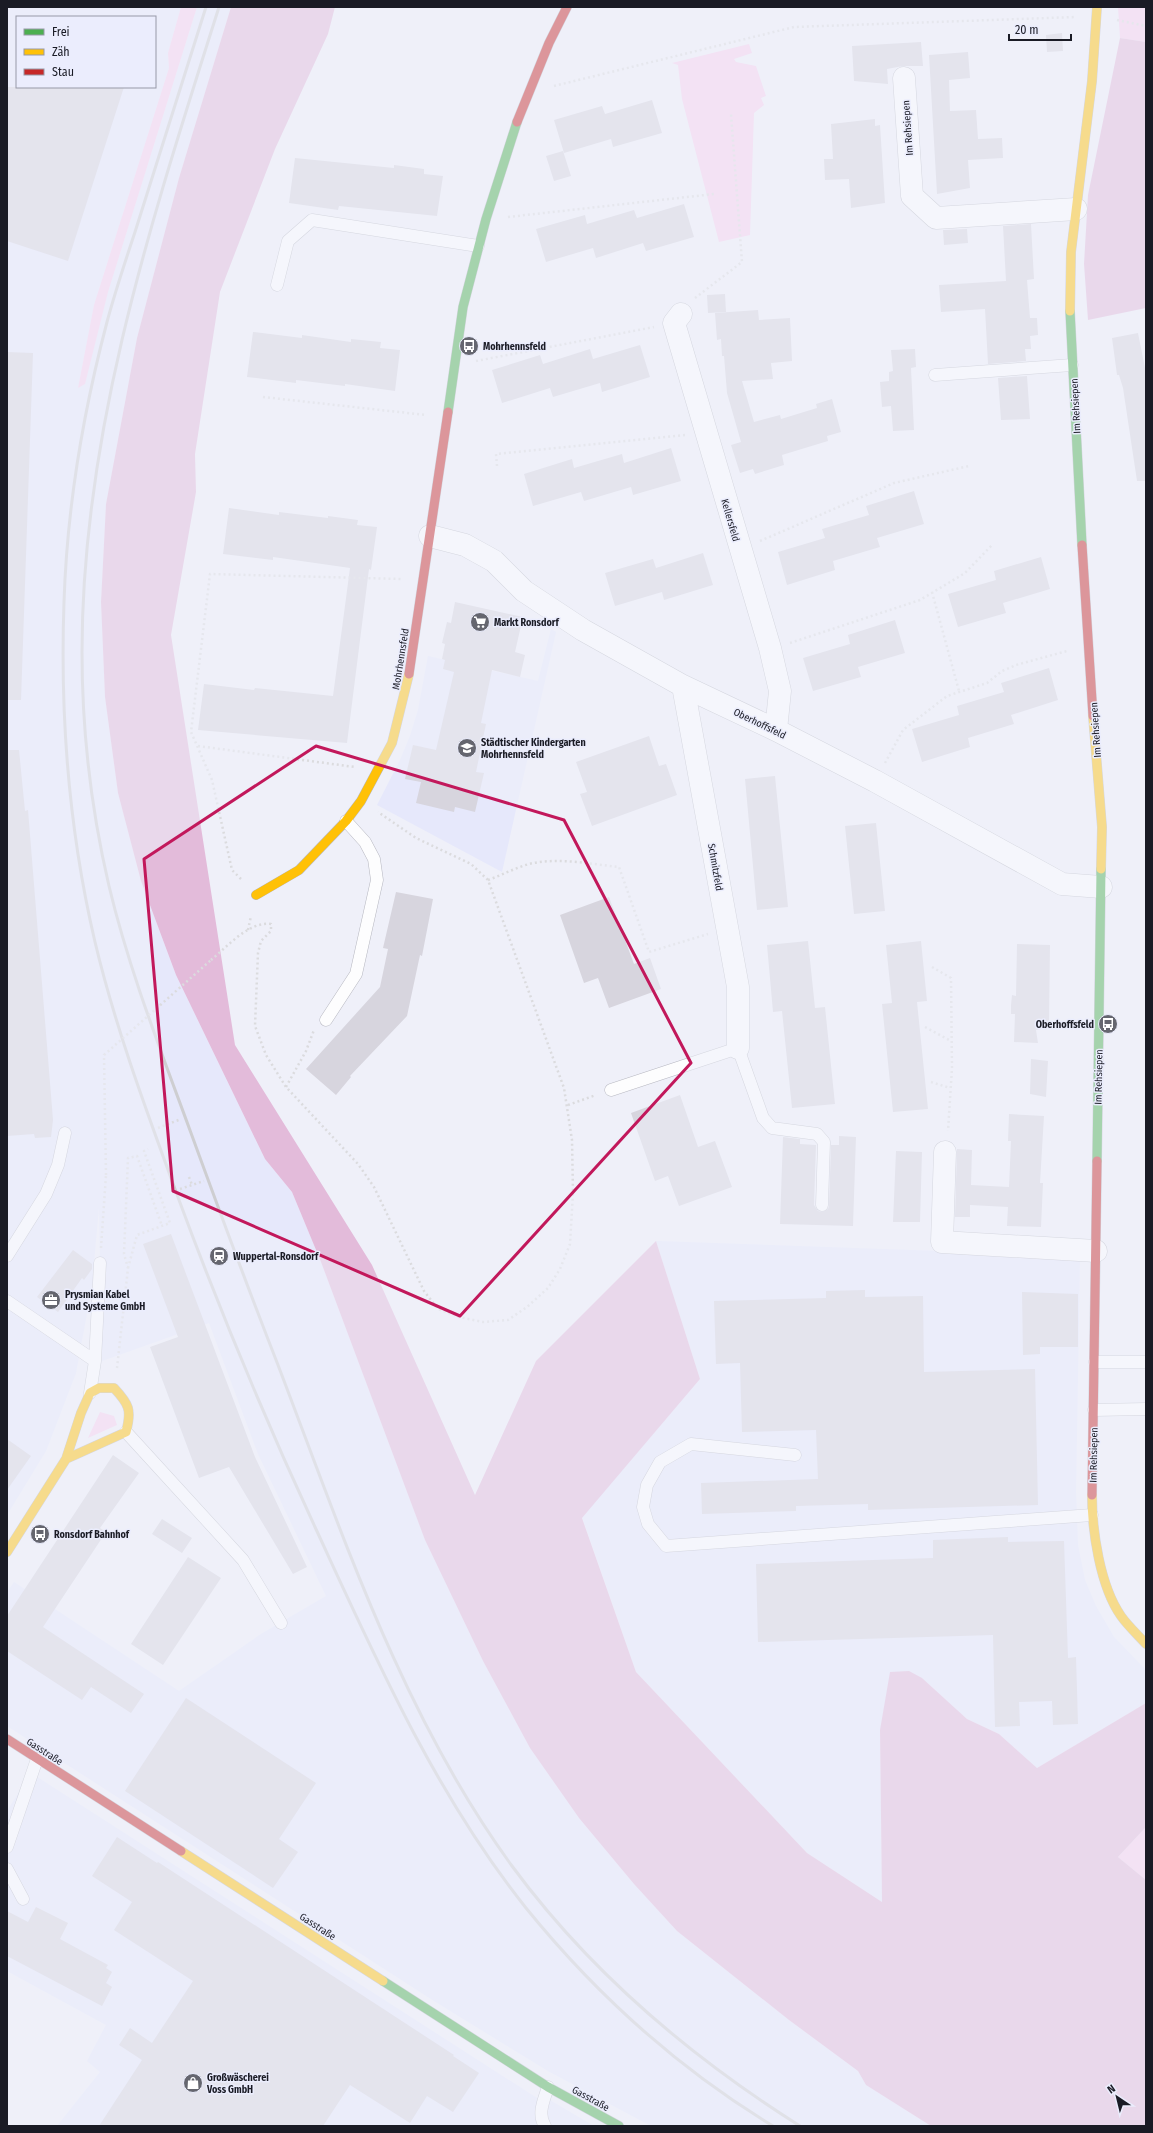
<svg xmlns="http://www.w3.org/2000/svg" width="1153" height="2133" font-family="'Fira Sans Condensed',sans-serif">
  <style>
    .built { fill: #e6e8fb; fill-rule: evenodd }
    .green { fill: #f8d0ed }
    .forest { fill: #e3bbda }
    .building { fill: #d7d5de }
    .lines { fill: none; stroke-linecap: round; stroke-linejoin: round }
    .lane-casing { stroke: #b7b8c1; stroke-width: 13 }
    .street-casing { stroke: #b7b8c1; stroke-width: 23 }
    .fast-casing { stroke: #b7b8c1; stroke-width: 10 }
    .slow-casing { stroke: #b7b8c1; stroke-width: 10 }
    .jam-casing { stroke: #b7b8c1; stroke-width: 10 }
    .path { stroke: #dbdbde; stroke-width: 2.5; stroke-dasharray: 2 3; stroke-linecap: butt }
    .lane { stroke: #fdfdfe; stroke-width: 12 }
    .street { stroke: #fdfdfe; stroke-width: 22 }
    .fast { stroke: #4caf50; stroke-width: 9 }
    .slow { stroke: #ffc107; stroke-width: 9 }
    .jam { stroke: #c62828; stroke-width: 9 }
    .rail { stroke: #ceced1; stroke-width: 3 }
    .path-bridge { stroke: #dbdbde; stroke-width: 2.5; stroke-dasharray: 2 3; stroke-linecap: butt }
    .marked { fill: none; stroke: #c2185b; stroke-width: 3; stroke-linejoin: round }
    .labels { text-anchor: middle; stroke-width: 3; stroke-linejoin: round; paint-order: stroke }
    .street-label { font-size: 10px; fill: #1a1b25; stroke: #ebedfd }
    .poi-label { font-size: 10px; font-weight: bold; fill: #1a1b25; stroke: #ebedfd; text-anchor: start }
  </style>
  <rect width="100%" height="100%" fill="#eff0f9"/>
  <path class="built" d="M 7,7 L 181,7 L 168,53 L 169,68 L 94,305 L 78,388 L 85,384 L 108,292 L 197,7 L 231,7 L 179,178 L 137,338 L 106,504 L 101,602 L 105,697 L 118,793 L 141,881 L 176,975 L 265,1159 L 292,1192 L 321,1262 L 425,1540 L 483,1661 L 530,1748 L 579,1818 L 634,1884 L 677,1931 L 789,2020 L 858,2071 L 866,2085 L 931,2126 L 651,2126 L 548,2071 L 434,2001 L 7,1726 L 7,1592 L 14,1582 L 179,1691 L 261,1634 L 326,1596 L 258,1454 L 209,1323 L 102,1361 L 99,1207 L 94,1263 L 96,1265 L 76,1373 L 46,1451 L 7,1515 ZM 17,17 L 155,17 L 155,87 L 17,87 Z
    M 551,629 L 556,632 L 502,872 L 377,805 L 400,760 L 410,736 L 418,710 L 428,656 L 538,681 Z
    M 656,1241 L 1080,1256 L 1076,1492 L 1078,1545 L 1085,1580 L 1096,1606 L 1114,1637 L 1146,1670 L 1146,1703 L 1037,1768 L 999,1734 L 967,1719 L 922,1678 L 880,1730 L 882,1902 L 807,1853 L 636,1672 L 582,1517 L 700,1379 Z
    M 31,1773 L 537,2098 L 548,2099 L 594,2126 L 57,2126 L 100,2072 L 87,2061 L 106,2025 L 7,1971 L 7,1811 Z"/>
  <path class="green" d="M 181,7 L 197,7 L 108,292 L 85,384 L 78,388 L 94,305 L 169,68 L 168,53 Z
    M 1118,7 L 1146,7 L 1146,42 L 1120,38 Z
    M 749,44 L 752,53 L 734,59 L 736,62 L 756,66 L 766,96 L 761,98 L 764,105 L 754,113 L 750,235 L 719,242 L 682,99 L 678,65 L 672,63 Z
    M 100,1412 L 114,1416 L 117,1425 L 88,1438 Z
    M 1146,1827 L 1146,1880 L 1118,1857 Z"/>
  <path class="forest" d="M 231,7 L 335,7 L 328,34 L 275,149 L 220,292 L 195,454 L 196,492 L 171,635 L 235,1045 L 372,1265 L 475,1495 L 536,1361 L 656,1241 L 700,1379 L 582,1518 L 636,1672 L 807,1853 L 882,1902 L 880,1730 L 890,1672 L 909,1671 L 922,1678 L 967,1719 L 999,1734 L 1037,1768 L 1146,1703 L 1146,1827 L 1118,1857 L 1146,1880 L 1146,2126 L 931,2126 L 866,2085 L 858,2071 L 789,2020 L 677,1931 L 634,1884 L 579,1818 L 530,1748 L 483,1661 L 425,1540 L 321,1262 L 292,1192 L 265,1159 L 176,975 L 141,881 L 118,793 L 105,697 L 101,602 L 106,504 L 137,338 L 179,178 Z
    M 1120,38 L 1146,42 L 1146,308 L 1088,320 L 1084,264 L 1088,195 Z"/>
  <path class="building" d="M 1062,33 L 1063,51 L 1047,52 L 1046,35 Z
    M 921,42 L 923,66 L 903,66 L 887,69 L 888,84 L 854,81 L 852,46 Z
    M 968,52 L 970,78 L 949,80 L 950,111 L 976,110 L 978,139 L 1002,138 L 1003,158 L 968,160 L 970,188 L 937,194 L 929,55 Z
    M 7,87 L 124,87 L 68,261 L 7,241 Z
    M 652,100 L 662,133 L 613,147 L 611,139 L 564,153 L 554,120 L 602,106 L 605,114 Z
    M 875,119 L 875,126 L 880,125 L 885,203 L 851,208 L 849,179 L 825,180 L 824,159 L 833,159 L 831,124 Z
    M 563,151 L 571,176 L 554,181 L 546,156 Z
    M 295,158 L 394,168 L 394,165 L 424,169 L 424,174 L 443,176 L 437,216 L 339,206 L 338,210 L 289,203 Z
    M 684,204 L 694,237 L 646,251 L 643,243 L 596,258 L 593,248 L 546,262 L 536,229 L 585,215 L 587,224 L 634,210 L 637,218 Z
    M 1031,224 L 1034,279 L 1027,280 L 1030,318 L 1037,318 L 1038,335 L 1030,336 L 1031,349 L 1025,349 L 1026,361 L 988,364 L 985,309 L 941,312 L 939,285 L 1006,281 L 1003,226 Z
    M 967,229 L 968,243 L 944,245 L 943,230 Z
    M 725,294 L 726,312 L 708,313 L 707,295 Z
    M 758,310 L 759,320 L 790,318 L 792,361 L 771,363 L 773,379 L 742,381 L 754,422 L 780,415 L 781,419 L 817,408 L 816,404 L 832,399 L 841,432 L 827,436 L 828,441 L 782,455 L 784,465 L 755,474 L 753,469 L 740,473 L 731,445 L 741,442 L 727,393 L 724,356 L 722,356 L 721,339 L 717,340 L 715,313 Z
    M 253,332 L 302,338 L 302,335 L 351,342 L 351,339 L 381,342 L 380,348 L 400,350 L 395,391 L 345,384 L 345,386 L 296,380 L 296,383 L 247,377 Z
    M 1138,333 L 1146,373 L 1146,481 L 1137,481 L 1123,388 L 1119,375 L 1117,375 L 1112,338 Z
    M 640,345 L 650,377 L 602,392 L 600,383 L 553,397 L 550,388 L 502,403 L 492,370 L 540,355 L 543,364 L 590,349 L 593,359 Z
    M 915,349 L 916,367 L 911,368 L 914,430 L 893,431 L 891,406 L 882,407 L 880,382 L 889,381 L 889,372 L 893,371 L 891,350 Z
    M 7,352 L 33,353 L 21,700 L 7,700 Z
    M 1027,376 L 1030,419 L 1001,420 L 998,378 Z
    M 671,448 L 681,481 L 633,495 L 631,487 L 584,501 L 581,492 L 533,506 L 524,474 L 572,459 L 574,468 L 622,454 L 624,463 Z
    M 914,491 L 924,524 L 877,538 L 880,547 L 833,561 L 835,570 L 787,585 L 778,552 L 825,538 L 822,529 L 869,515 L 866,506 Z
    M 229,508 L 279,515 L 279,512 L 328,518 L 328,516 L 358,520 L 357,525 L 377,527 L 371,570 L 369,569 L 347,743 L 198,730 L 204,684 L 254,690 L 255,688 L 333,696 L 350,568 L 273,557 L 273,560 L 223,554 Z
    M 703,553 L 713,585 L 664,600 L 662,592 L 615,606 L 605,573 L 653,559 L 656,568 Z
    M 1041,557 L 1050,589 L 1003,603 L 1006,613 L 958,627 L 948,594 L 996,580 L 994,571 Z
    M 455,602 L 523,617 L 515,652 L 525,655 L 520,677 L 492,670 L 481,723 L 486,724 L 476,772 L 484,773 L 475,812 L 455,807 L 454,812 L 416,803 L 421,782 L 405,779 L 413,745 L 436,750 L 454,672 L 443,669 L 445,660 L 442,659 L 445,644 L 442,643 L 447,622 L 451,623 Z
    M 895,620 L 905,653 L 858,667 L 861,677 L 813,691 L 803,658 L 850,644 L 848,635 Z
    M 1049,668 L 1058,700 L 1011,715 L 1014,724 L 968,738 L 970,747 L 922,762 L 912,729 L 959,715 L 957,706 L 1004,692 L 1001,683 Z
    M 649,736 L 659,766 L 666,764 L 677,795 L 592,826 L 580,794 L 587,792 L 576,762 Z
    M 7,750 L 19,750 L 25,811 L 28,810 L 53,1120 L 51,1137 L 35,1138 L 34,1134 L 7,1136 Z
    M 775,776 L 788,907 L 757,910 L 745,779 Z
    M 876,823 L 885,911 L 854,914 L 845,826 Z
    M 396,892 L 433,899 L 422,956 L 420,955 L 407,1016 L 350,1076 L 351,1077 L 336,1095 L 306,1069 L 380,987 L 388,949 L 383,948 Z
    M 609,897 L 634,964 L 650,958 L 661,989 L 609,1008 L 598,978 L 584,983 L 560,915 Z
    M 808,941 L 815,1008 L 825,1007 L 835,1104 L 792,1108 L 782,1011 L 773,1012 L 767,945 Z
    M 921,941 L 927,1001 L 917,1002 L 928,1109 L 893,1112 L 882,1004 L 892,1003 L 886,945 Z
    M 1017,944 L 1050,945 L 1049,1023 L 1047,1023 L 1047,1028 L 1036,1030 L 1038,1043 L 1014,1042 L 1015,1014 L 1011,1014 L 1011,1005 L 1012,995 L 1016,996 Z
    M 1031,1059 L 1048,1061 L 1046,1097 L 1030,1094 Z
    M 680,1095 L 698,1147 L 715,1141 L 732,1187 L 679,1206 L 668,1176 L 655,1181 L 631,1113 Z
    M 1009,1114 L 1044,1116 L 1040,1183 L 1043,1183 L 1041,1227 L 1007,1226 L 1008,1207 L 970,1205 L 970,1217 L 955,1217 L 957,1149 L 972,1150 L 971,1185 L 1009,1187 L 1011,1141 L 1008,1141 Z
    M 839,1136 L 856,1137 L 853,1226 L 780,1224 L 783,1137 L 800,1139 L 800,1144 L 816,1145 L 814,1205 L 818,1211 L 822,1212 L 828,1209 L 829,1206 L 831,1145 L 839,1145 Z
    M 896,1151 L 922,1152 L 920,1222 L 893,1222 Z
    M 171,1234 L 255,1457 L 307,1567 L 293,1574 L 229,1467 L 199,1478 L 150,1347 L 178,1337 L 143,1244 Z
    M 73,1250 L 92,1264 L 92,1269 L 84,1280 L 82,1278 L 58,1312 L 37,1297 Z
    M 865,1290 L 865,1297 L 923,1296 L 924,1372 L 1035,1369 L 1038,1505 L 868,1510 L 868,1504 L 796,1506 L 796,1511 L 702,1514 L 701,1483 L 818,1479 L 816,1430 L 742,1432 L 740,1363 L 716,1364 L 714,1301 L 826,1298 L 826,1291 Z
    M 1022,1292 L 1078,1294 L 1078,1347 L 1040,1347 L 1040,1354 L 1023,1355 Z
    M 7,1439 L 31,1456 L 7,1490 Z
    M 113,1455 L 139,1473 L 100,1528 L 106,1532 L 43,1627 L 144,1694 L 131,1713 L 91,1687 L 82,1700 L 7,1651 L 7,1616 Z
    M 162,1519 L 192,1538 L 182,1553 L 152,1534 Z
    M 1008,1537 L 1008,1542 L 1064,1541 L 1068,1658 L 1076,1657 L 1078,1724 L 1053,1725 L 1052,1701 L 1019,1702 L 1020,1726 L 995,1727 L 993,1635 L 758,1642 L 756,1564 L 933,1558 L 933,1540 Z
    M 188,1557 L 221,1578 L 163,1665 L 131,1644 Z
    M 186,1698 L 316,1783 L 279,1839 L 298,1852 L 273,1888 L 125,1791 Z
    M 117,1837 L 157,1863 L 158,1862 L 454,2055 L 453,2056 L 479,2073 L 453,2112 L 427,2096 L 410,2123 L 350,2085 L 323,2126 L 99,2126 L 142,2060 L 119,2045 L 130,2028 L 152,2043 L 193,1981 L 114,1930 L 132,1902 L 92,1876 Z
    M 36,1907 L 68,1923 L 60,1939 L 108,1965 L 106,1968 L 112,1972 L 106,1983 L 112,1987 L 102,2006 L 7,1956 L 7,1911 L 28,1922 Z"/>
  <g class="lines">
    <g class="lane-casing">
      <path id="lane" d="M 277,285 L 288,241 L 312,220 L 478,246
        M 935,375 L 1072,365
        M 326,1020 L 356,974 L 377,880 L 374,859 L 365,842 L 346,821
        M 611,1090 L 738,1048 L 763,1118 L 772,1128 L 817,1134 L 824,1142 L 822,1205
        M 7,1256 L 46,1194 L 58,1165 L 65,1133
        M 7,1301 L 95,1361
        M 1095,1362 L 1146,1362
        M 90,1393 L 95,1361 L 100,1263
        M 1094,1410 L 1146,1409
        M 126,1432 L 243,1560 L 281,1623
        M 795,1455 L 691,1444 L 660,1462 L 647,1485 L 643,1507 L 648,1524 L 666,1546 L 1092,1515
        M 7,1847 L 37,1759
        M 7,1869 L 23,1899
        M 545,2126 C 537,2114 544,2100 548,2087"/>
    </g>
    <g class="street-casing">
      <path id="street" d="M 904,78 L 912,196 L 936,218 L 1076,209
        M 681,314 L 674,323 L 770,648 L 780,691 L 776,730
        M 430,536 L 465,545 L 494,561 L 524,591 L 583,630 L 683,686 L 776,730 L 875,781 L 1062,884 L 1101,887
        M 683,686 L 738,987 L 738,1048
        M 945,1152 L 942,1242 L 1096,1251"/>
    </g>
    <g class="fast-casing">
      <path id="fast" d="M 1070,311 L 1082,545
        M 448,412 L 463,307 L 486,219 L 517,122
        M 1097,1161 L 1101,869
        M 383,1981 L 548,2087 L 619,2126"/>
    </g>
    <g class="slow-casing">
      <path id="slow" d="M 1070,311 L 1071,252 L 1092,81 L 1097,7
        M 1093,716 L 1102,827 L 1101,869
        M 256,895 L 299,870 L 346,821 L 361,801 L 392,743 L 409,674
        M 1092,1495 C 1092,1531 1100,1586 1121,1616 C 1128,1626 1138,1635 1146,1644
        M 7,1552 L 66,1459 L 81,1413 L 90,1393 L 99,1388 L 114,1388 C 129,1404 132,1410 126,1432 L 66,1459
        M 181,1851 L 383,1981"/>
    </g>
    <g class="jam-casing">
      <path id="jam" d="M 517,122 L 549,43 L 567,7
        M 1082,545 L 1093,716
        M 409,674 L 448,412
        M 1092,1495 L 1097,1161
        M 7,1739 L 181,1851"/>
    </g>
    <path class="path" d="M 1117,20 L 1146,26
      M 554,86 L 794,27 L 1076,17
      M 508,217 L 714,194
      M 695,298 L 742,262 L 731,114
      M 476,361 L 654,327
      M 263,397 L 426,415
      M 497,466 L 496,454 L 686,435
      M 760,541 L 894,483 L 969,466
      M 932,592 L 959,691
      M 790,643 L 920,600 L 965,573 L 993,544
      M 198,746 L 355,767
      M 885,763 L 903,730 L 947,696 L 987,683 L 1002,671 L 1016,665 L 1067,651
      M 241,879 L 232,870 L 212,780 L 191,732 L 210,574 L 402,579
      M 488,880 C 502,875 515,868 529,864 C 558,857 590,864 619,867 L 649,952 L 708,934
      M 248,930 L 251,916
      M 211,960 C 227,947 249,921 271,924 L 271,931 L 261,941 L 258,953 L 255,1026 L 266,1055 L 286,1087 L 358,1164 L 374,1187 L 424,1291 L 438,1309 L 459,1317 L 483,1322 L 508,1320 L 527,1307 L 548,1288 L 560,1269 L 570,1244 L 573,1193 L 572,1140 L 564,1088 L 488,880 L 471,864 L 416,838 L 378,812
      M 932,967 L 951,978 L 952,1068 L 948,1131
      M 925,1027 L 951,1041
      M 931,1082 L 950,1088
      M 286,1087 L 306,1051 L 314,1030
      M 568,1105 L 596,1095
      M 158,1128 L 181,1119
      M 189,1177 L 192,1185
      M 180,1189 L 204,1181
      M 101,1248 L 106,1175
      M 128,1268 L 137,1235 L 170,1223 L 144,1151 L 148,1149
      M 117,1368 L 128,1268 L 124,1254 L 128,1158 L 137,1156 L 162,1226"/>
    <use href="#lane" class="lane"/>
    <use href="#street" class="street"/>
    <use href="#fast" class="fast"/>
    <use href="#slow" class="slow"/>
    <use href="#jam" class="jam"/>
    <path class="rail" d="M 206,7 C 182,82 158,157 135,232 C 125,262 115,292 107,322 C 83,413 67,508 64,602 C 60,715 69,831 95,942 C 116,1030 148,1115 179,1200 C 220,1311 265,1419 315,1527 C 376,1659 435,1794 526,1908 C 595,1993 679,2069 773,2126
      M 219,7 C 153,216 82,429 82,652 C 82,730 91,809 109,886 C 129,970 161,1051 191,1133 C 219,1210 248,1288 278,1365 C 344,1538 402,1715 512,1866 C 590,1972 689,2056 800,2126"/>
    <path class="path-bridge" d="M 106,1175 L 104,1055 L 211,960"/>
  </g>
  <path d="M0 0H1153V2133H0ZM 316,746 L 564,820 L 691,1063 L 460,1316 L 173,1191 L 144,859 Z" fill="#eff0f9" fill-opacity=".55" fill-rule="evenodd"/>
  <path class="marked" d="M 316,746 L 564,820 L 691,1063 L 460,1316 L 173,1191 L 144,859 Z"/>
  <defs>
    <g id="bus-disc" transform="scale(1)"><circle r="9.5" fill="#65666f" stroke="#ebedfd"/><path d="M-5-6H5V4H4V6H2V4H-2V6H-4V4H-5ZM-3.5-4V0h7V-4ZM-3.5 1.2v1.5H-2V1.2ZM2 1.2v1.5H3.5V1.2Z" fill="#fff"/></g>
    <g id="supermarket-disc" transform="scale(1)"><circle r="9.5" fill="#65666f" stroke="#ebedfd"/><path d="M-6-5.5h2.5l.6 2H6L4.5 2H-2.5L-4.4-4H-6ZM-1.5 3.2a1.3 1.3 0 1 0 .1 0ZM3 3.2a1.3 1.3 0 1 0 .1 0Z" fill="#fff"/></g>
    <g id="school-disc" transform="scale(1)"><circle r="9.5" fill="#65666f" stroke="#ebedfd"/><path d="M0-5L7-2L0 1L-7-2ZM-4 1L0 2.5L4 1V4Q0 6-4 4Z" fill="#fff"/></g>
    <g id="station-disc" transform="scale(1)"><circle r="9.5" fill="#65666f" stroke="#ebedfd"/><path d="M-3-6H3Q5-6 5-4V2Q5 4 3 4L4.5 6H3L1.5 4h-3L-3 6H-4.5L-3 4Q-5 4-5 2V-4Q-5-6-3-6ZM-3.5-4v3h7v-3ZM-3.5 1v1.5H-2V1ZM2 1v1.5H3.5V1Z" fill="#fff"/></g>
    <g id="office-disc" transform="scale(1)"><circle r="9.5" fill="#65666f" stroke="#ebedfd"/><path d="M-6-3h4V-5.5h4V-3h4V5H-6ZM-1-4.5V-3h2v-1.5ZM-6 0V1H6V0Z" fill="#fff"/></g>
    <g id="shop-disc" transform="scale(1)"><circle r="9.5" fill="#65666f" stroke="#ebedfd"/><path d="M-5-2.5h2.3a2.7 3.5 0 0 1 5.4 0H5L5.5 6h-11ZM-1.5-2.5h3a1.5 2.3 0 0 0-3 0Z" fill="#fff"/></g>
  </defs>
  <g fill-rule="evenodd">
    <use href="#bus-disc" x="469" y="346"/>
    <use href="#supermarket-disc" x="480" y="622"/>
    <use href="#school-disc" x="467" y="748"/>
    <use href="#bus-disc" x="1108" y="1024"/>
    <use href="#station-disc" x="219" y="1256"/>
    <use href="#office-disc" x="51" y="1300"/>
    <use href="#bus-disc" x="40" y="1534"/>
    <use href="#shop-disc" x="193" y="2083"/>
  </g>
  <g class="labels">
    <g class="street-label">
      <text transform="translate(907 128) rotate(-94)" y="4">Im Rehsiepen</text>
      <text transform="translate(1075 406) rotate(-93)" y="4">Im Rehsiepen</text>
      <text transform="translate(731 520) rotate(74)" y="4">Kellersfeld</text>
      <text transform="translate(400 659) rotate(-81)" y="4">Mohrhennsfeld</text>
      <text transform="translate(760 723) rotate(26)" y="4">Oberhoffsfeld</text>
      <text transform="translate(1095 730) rotate(-94)" y="4">Im Rehsiepen</text>
      <text transform="translate(716 867) rotate(80)" y="4">Schmitzfeld</text>
      <text transform="translate(1098 1077) rotate(-89)" y="4">Im Rehsiepen</text>
      <text transform="translate(1093 1455) rotate(-89)" y="4">Im Rehsiepen</text>
      <text transform="translate(45 1751) rotate(33)" y="4">Gasstraße</text>
      <text transform="translate(318 1926) rotate(33)" y="4">Gasstraße</text>
      <text transform="translate(591 2098) rotate(29)" y="4">Gasstraße</text>
    </g>
    <g class="poi-label">
      <text x="483" y="350">Mohrhennsfeld</text>
      <text x="494" y="626">Markt Ronsdorf</text>
      <text x="481" y="746">Städtischer Kindergarten<tspan x="481" dy="12">Mohrhennsfeld</tspan></text>
      <text x="1094" y="1028" text-anchor="end">Oberhoffsfeld</text>
      <text x="233" y="1260">Wuppertal-Ronsdorf</text>
      <text x="65" y="1298">Prysmian Kabel<tspan x="65" dy="12">und Systeme GmbH</tspan></text>
      <text x="54" y="1538">Ronsdorf Bahnhof</text>
      <text x="207" y="2081">Großwäscherei<tspan x="207" dy="12">Voss GmbH</tspan></text>
    </g>
  </g>
  <rect width="1153" height="2133" fill="none" stroke="#1a1b25" stroke-width="16"/>
  <rect x="16" y="16" width="140" height="72" fill="#ebedfd" stroke="#9799a7"/>
  <rect x="24" y="29" width="20" height="6" fill="#4caf50" stroke="#9799a7"/>
  <text x="52" y="36" font-size="12" fill="#1a1b25">Frei</text>
  <rect x="24" y="49" width="20" height="6" fill="#ffc107" stroke="#9799a7"/>
  <text x="52" y="56" font-size="12" fill="#1a1b25">Zäh</text>
  <rect x="24" y="69" width="20" height="6" fill="#c62828" stroke="#9799a7"/>
  <text x="52" y="76" font-size="12" fill="#1a1b25">Stau</text>
  <g transform="translate(1117 2097) rotate(325)" stroke="#ebedfd" stroke-width="3" paint-order="stroke">
  <path d="M0-3L7 15L0 10L-7 15Z" fill="#1a1b25"/>
  <text y="-6" font-size="11" font-weight="bold" text-anchor="middle" fill="#1a1b25">N</text>
  </g>
  <path d="M1009 34v6h62v-6" fill="none" stroke="#1a1b25" stroke-width="2"/>
  <text x="1015" y="34" font-size="12" fill="#1a1b25" stroke="#ebedfd" stroke-width="3" paint-order="stroke">20 m</text>
</svg>
